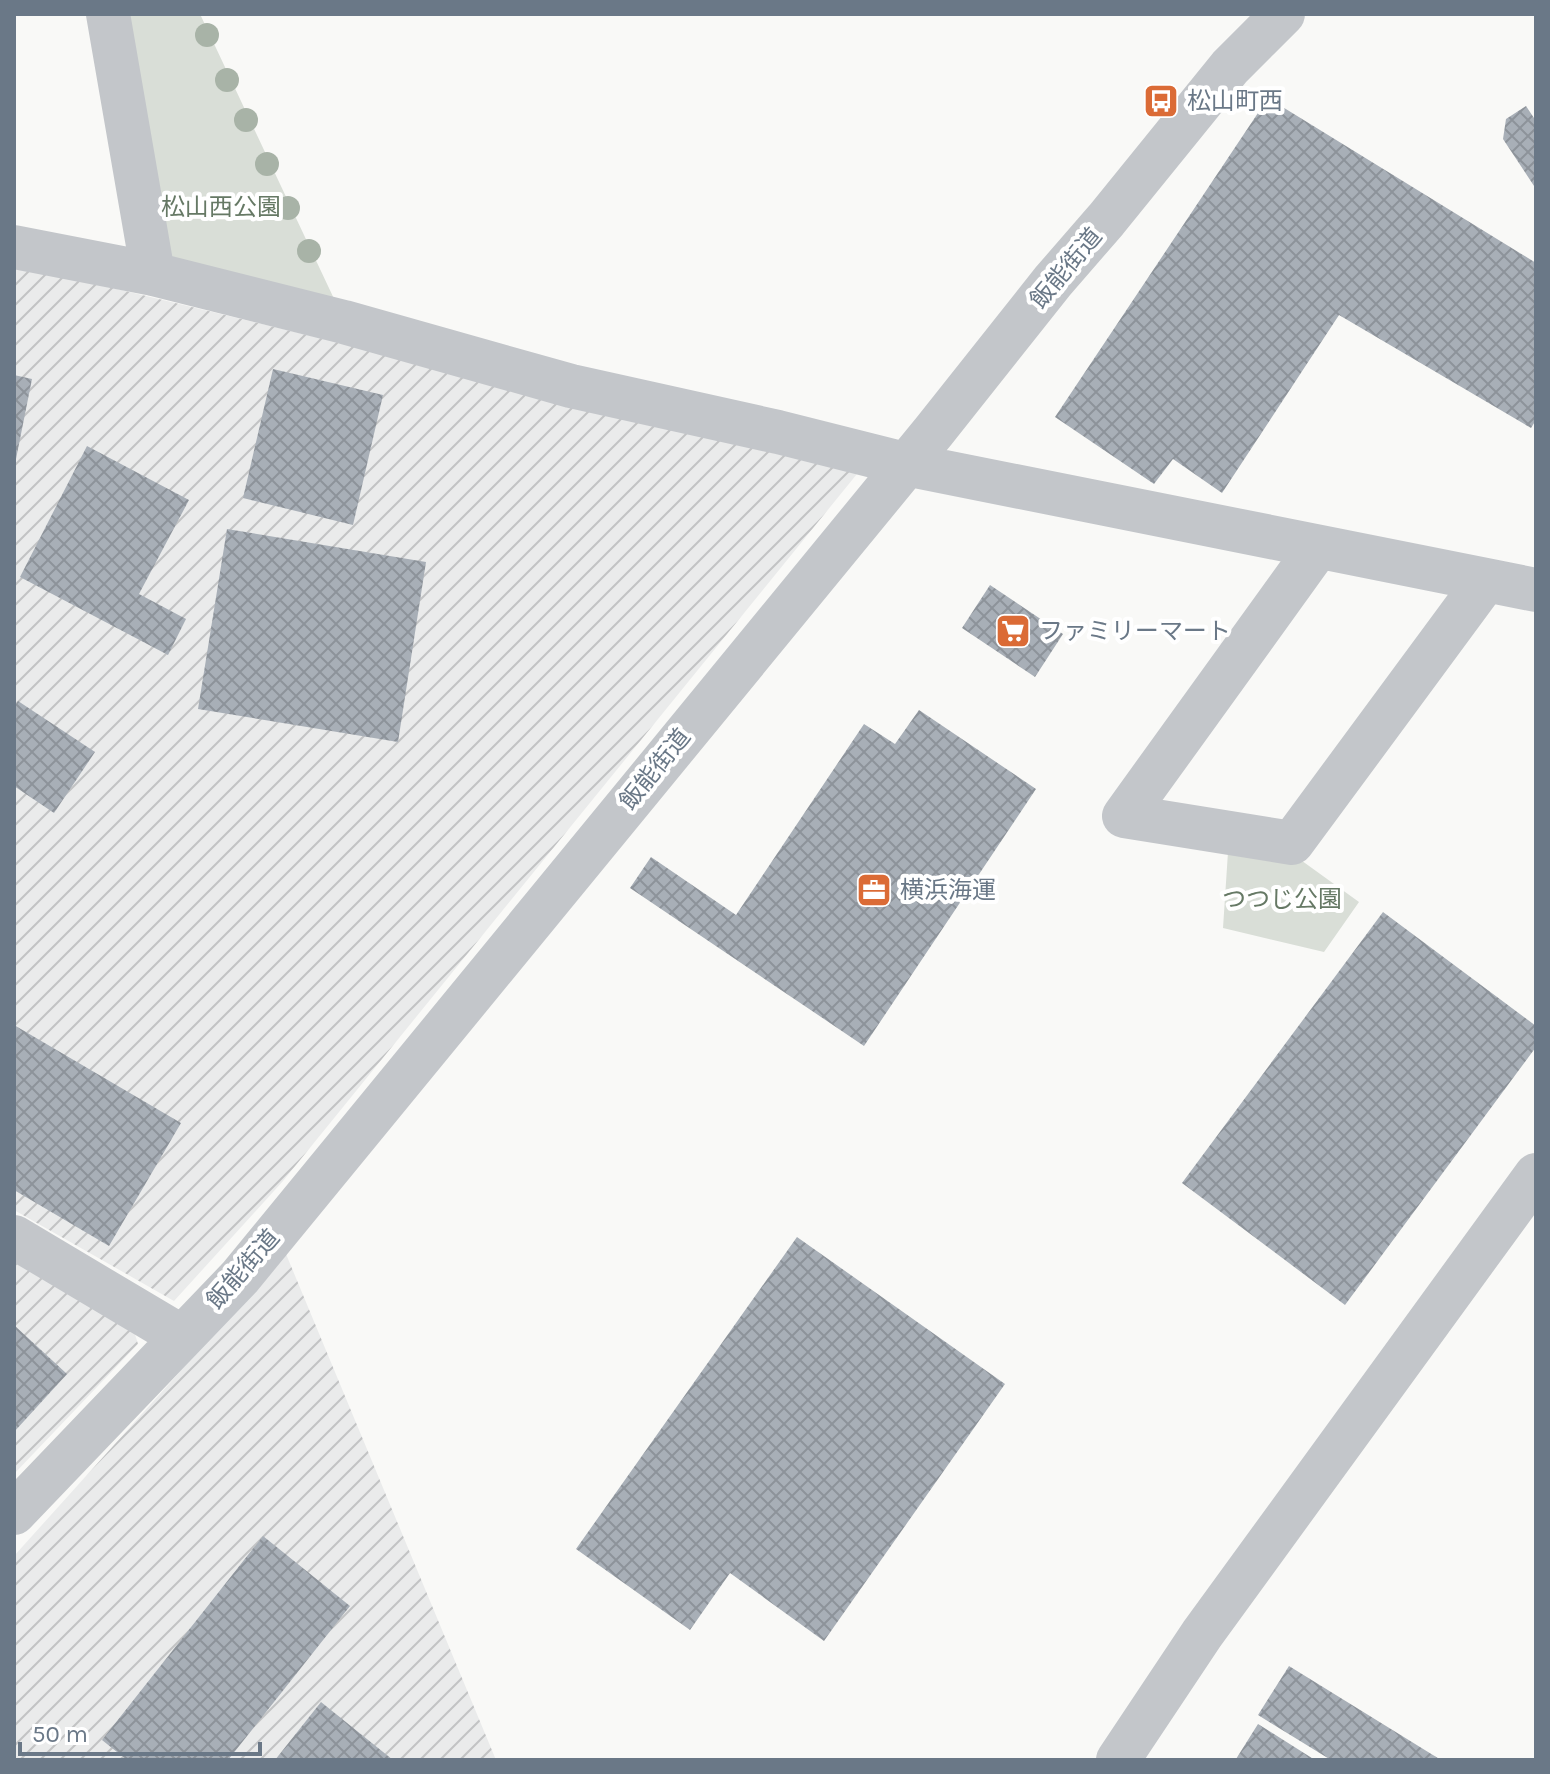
<svg xmlns="http://www.w3.org/2000/svg" width="1550" height="1774" font-family="Karla,'Noto Sans JP',sans-serif">
  <style>
    .industrial { fill: url(#industrial-furrows) }
    .green { fill: #d9ded7 }
    .building { fill: url(#building-cross-hatch) }
    .lines { fill: none; stroke-linecap: round; stroke-linejoin: round }
    .minor { stroke: #c3c6ca; stroke-width: 44 }
    .tree { fill: #a8b3a7 }
    .labels { text-anchor: middle; stroke-width: 8; stroke-linejoin: round; paint-order: stroke }
    .poi-label { font-size: 24px; fill: #6a7887; stroke: #fff; text-anchor: start }
    .park-label { font-size: 24px; fill: #667965; stroke: #fff }
    .street-label { font-size: 24px; fill: #6a7887; stroke: #fff }
  </style>
  <defs>
    <pattern id="industrial-furrows" width="10" height="10" patternUnits="userSpaceOnUse" patternTransform="scale(2)"><rect width="10" height="10" fill="#eaebeb"/><path d="M-1 1l2-2M0 10L10 0M9 11l2-2" fill="none" stroke="#c2c3c4"/></pattern>
    <pattern id="building-cross-hatch" width="8" height="8" patternUnits="userSpaceOnUse" patternTransform="scale(2)"><rect width="8" height="8" fill="#a8afb7"/><path d="M0 0l8 8M0 8l8-8" fill="none" stroke="#8d939a"/></pattern>
  </defs>
  <rect width="100%" height="100%" fill="#f9f9f7"/>
  <path class="industrial" d="M 14,264 L 861,469 L 283,1181 L 174,1301 L 14,1210 Z
    M 286,1254 L 496,1760 L 14,1760 L 14,1556 Z
    M 14,1261 L 132,1325 L 138,1344 L 14,1474 Z"/>
  <path class="green" d="M 126,14 L 200,14 L 336,303 L 166,257 Z
    M 1228,852 L 1298,858 L 1359,902 L 1324,952 L 1223,928 Z"/>
  <path class="building" d="M 1268,98 L 1536,263 L 1536,420 L 1531,428 L 1339,315 L 1222,493 L 1173,459 L 1154,484 L 1055,417 Z
    M 1526,106 L 1536,121 L 1536,189 L 1503,139 L 1506,119 Z
    M 273,369 L 383,395 L 353,525 L 243,498 Z
    M 14,375 L 32,379 L 15,464 L 14,464 Z
    M 87,446 L 189,500 L 139,594 L 186,619 L 168,655 L 20,577 Z
    M 227,529 L 426,562 L 398,742 L 198,709 Z
    M 990,585 L 1063,634 L 1035,677 L 962,628 Z
    M 18,701 L 95,752 L 54,813 L 14,786 L 14,707 Z
    M 919,710 L 1036,789 L 864,1046 L 630,888 L 651,857 L 736,915 L 864,724 L 895,744 Z
    M 1383,912 L 1536,1026 L 1536,1047 L 1345,1305 L 1182,1183 Z
    M 14,1025 L 181,1123 L 109,1246 L 14,1190 Z
    M 797,1237 L 1005,1384 L 824,1641 L 730,1573 L 690,1630 L 576,1549 Z
    M 14,1325 L 67,1374 L 14,1432 Z
    M 263,1536 L 350,1606 L 228,1760 L 127,1760 L 102,1740 Z
    M 1289,1666 L 1441,1760 L 1331,1760 L 1258,1715 Z
    M 321,1702 L 393,1760 L 275,1760 Z
    M 1258,1724 L 1315,1760 L 1236,1759 Z"/>
  <g class="lines">
    <path class="minor" d="M 108,14 L 153,274
      M 14,247 L 153,274 L 344,322 L 571,386 L 778,432 L 905,464 L 1536,590
      M 1318,547 L 1124,816 L 1292,843 L 1486,580
      M 14,1237 L 182,1337
      M 14,1513 L 240,1277 L 934,431 L 1053,281 L 1106,220 L 1230,67 L 1283,14
      M 1118,1760 L 1202,1634 L 1536,1175"/>
  </g>
  <g class="tree">
    <circle cx="207" cy="35" r="12"/>
    <circle cx="227" cy="80" r="12"/>
    <circle cx="246" cy="120" r="12"/>
    <circle cx="267" cy="164" r="12"/>
    <circle cx="288" cy="208" r="12"/>
    <circle cx="309" cy="251" r="12"/>
  </g>
  <defs>
    <g id="bus-square" transform="scale(1.8)"><rect x="-9" y="-9" width="18" height="18" rx="4" fill="#db6b36" stroke="#fff"/><path d="M-5-6H5V4H4V6H2V4H-2V6H-4V4H-5ZM-3.5-4V0h7V-4ZM-3.5 1.2v1.5H-2V1.2ZM2 1.2v1.5H3.5V1.2Z" fill="#fff"/></g>
    <g id="supermarket-square" transform="scale(1.8)"><rect x="-9" y="-9" width="18" height="18" rx="4" fill="#db6b36" stroke="#fff"/><path d="M-6-5.5h2.5l.6 2H6L4.5 2H-2.5L-4.4-4H-6ZM-1.5 3.2a1.3 1.3 0 1 0 .1 0ZM3 3.2a1.3 1.3 0 1 0 .1 0Z" fill="#fff"/></g>
    <g id="office-square" transform="scale(1.8)"><rect x="-9" y="-9" width="18" height="18" rx="4" fill="#db6b36" stroke="#fff"/><path d="M-6-3h4V-5.5h4V-3h4V5H-6ZM-1-4.5V-3h2v-1.5ZM-6 0V1H6V0Z" fill="#fff"/></g>
  </defs>
  <g fill-rule="evenodd">
    <use href="#bus-square" x="1161" y="101"/>
    <use href="#supermarket-square" x="1013" y="631"/>
    <use href="#office-square" x="874" y="890"/>
  </g>
  <g class="labels">
    <g class="poi-label">
      <text x="1187" y="109">松山町西</text>
      <text x="1039" y="639">ファミリーマート</text>
      <text x="900" y="898">横浜海運</text>
    </g>
    <g class="park-label">
      <text x="221" y="215">松山西公園</text>
      <text x="1282" y="907">つつじ公園</text>
    </g>
    <g class="street-label">
      <text transform="translate(1066 268) rotate(-50)" y="8">飯能街道</text>
      <text transform="translate(655 769) rotate(-51)" y="8">飯能街道</text>
      <text transform="translate(243 1269) rotate(-49)" y="8">飯能街道</text>
    </g>
  </g>
  <rect width="1550" height="1774" fill="none" stroke="#6a7887" stroke-width="32"/>
  <path d="M20 1742v12h240v-12" fill="none" stroke="#6a7887" stroke-width="4"/>
  <text x="32" y="1742" font-size="24" fill="#6a7887" stroke="#ffffff" stroke-width="6" paint-order="stroke">50 m</text>
</svg>
